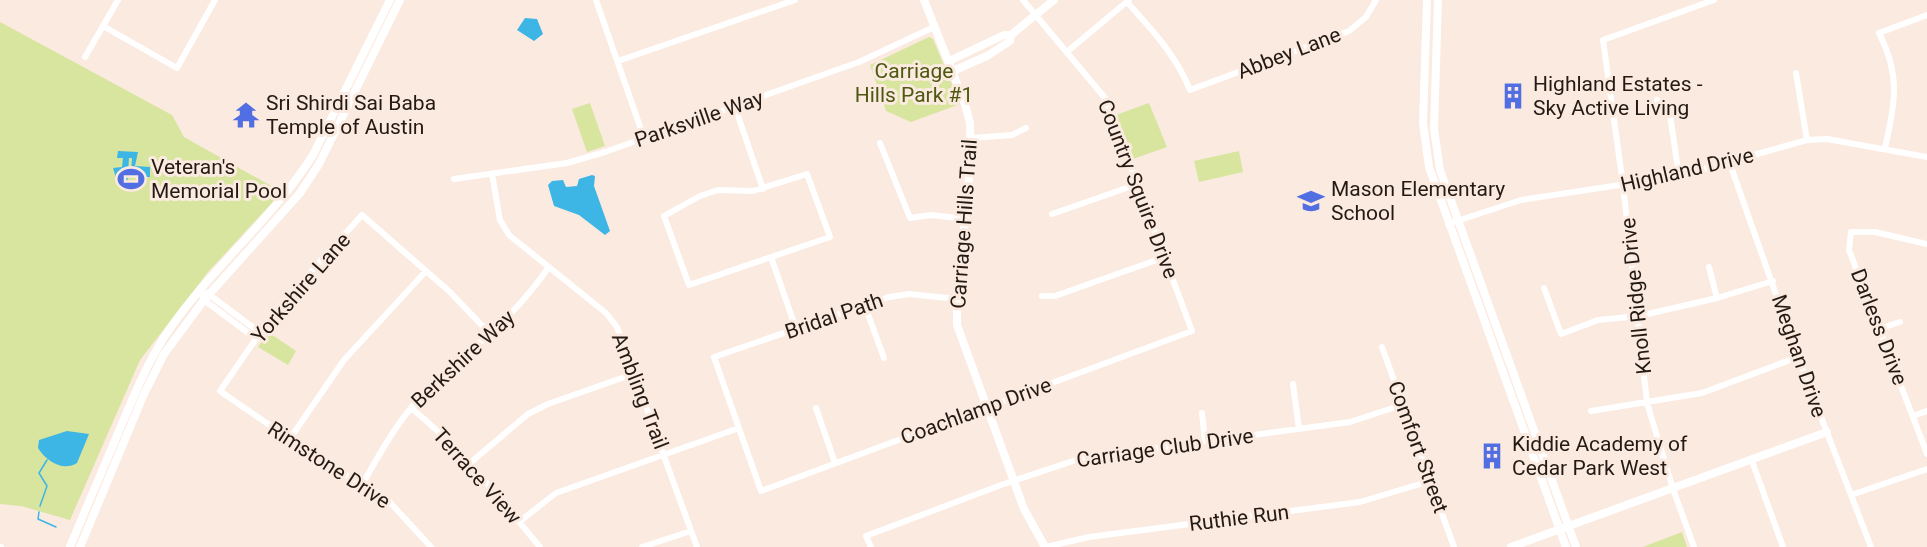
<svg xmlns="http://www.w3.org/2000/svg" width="1927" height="547" font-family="Roboto,sans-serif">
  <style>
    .green { fill: #d7e59e }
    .water { fill: #3db5e5 }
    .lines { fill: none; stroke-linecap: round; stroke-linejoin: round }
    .stream { stroke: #3db5e5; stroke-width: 1.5 }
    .street { stroke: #fff; stroke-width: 6 }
    .secondary { stroke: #fff; stroke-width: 8 }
    .labels { text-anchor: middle; stroke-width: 6; stroke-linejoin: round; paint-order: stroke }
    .street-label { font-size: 21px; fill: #241a14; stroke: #fbeae0 }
    .park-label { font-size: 21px; fill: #4e5811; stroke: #fbeae0 }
    .poi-label { font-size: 21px; fill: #241a14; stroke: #fbeae0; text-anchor: start }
  </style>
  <rect width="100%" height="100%" fill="#fbeae0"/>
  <path class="green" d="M 0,22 L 172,115 L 184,137 L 282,192 L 208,272 L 140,360 L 70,520 L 21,506 L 0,504 Z
    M 929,37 L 933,39 L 960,104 L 911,122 L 886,111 L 870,65 Z
    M 590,103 L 605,146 L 587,152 L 572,109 Z
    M 1149,103 L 1167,147 L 1133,159 L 1116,115 Z
    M 1239,151 L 1243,172 L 1199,182 L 1194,161 Z
    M 268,332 L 296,351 L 288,365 L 258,347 Z
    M 1682,532 L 1687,547 L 1643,547 Z"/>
  <path class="water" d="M 525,18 L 537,19 L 543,34 L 534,41 L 517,30 Z
    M 118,151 L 138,152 L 135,166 L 150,167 L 150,177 L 140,177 L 140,172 L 138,175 L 131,172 L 132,158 L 129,158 L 127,188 L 118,184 L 113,168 L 122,167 L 123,158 L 117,158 Z
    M 592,175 L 595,176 L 594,186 L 610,231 L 605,235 L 579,215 L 554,206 L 548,185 L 552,181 L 563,180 L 566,187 L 577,186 L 579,179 Z
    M 67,431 L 89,434 L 77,463 C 63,472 46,461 38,448 L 39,440 Z"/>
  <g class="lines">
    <path class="stream" d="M 40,506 L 47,486 L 39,473 L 47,460
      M 39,512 L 38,519 L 56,527"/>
    <path class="street" d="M 596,0 L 644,138
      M 1127,2 C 1152,30 1176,55 1190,90 L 1349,31 L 1366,17 L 1376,0
      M 103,26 L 177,68 L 215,0
      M 1068,51 L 1129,0
      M 85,57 L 118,0
      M 618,61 L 795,0
      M 1796,73 L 1807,140
      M 1657,100 L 1669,108 L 1679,176
      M 735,107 L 763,189
      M 971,138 L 1012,135 L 1026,128
      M 880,143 L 910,218 L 931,215 L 965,219
      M 1885,148 C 1895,102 1901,76 1879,33 L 1927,15
      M 1730,164 L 1798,357 L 1871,547
      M 492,174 L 500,220 L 509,235 L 606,313 L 617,327 L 697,547
      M 807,174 L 830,237 L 689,285 L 664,216 L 700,196 L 718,190 L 753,191 Z
      M 454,179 L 567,163 L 605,152 L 859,62 L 934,27
      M 1052,214 L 1138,184
      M 1448,224 L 1521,200 L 1679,176 L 1807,140 L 1827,139 L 1927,157
      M 1927,244 L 1875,232 L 1851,232 L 1849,250 L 1927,454
      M 771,257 L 796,329
      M 1709,267 L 1717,298
      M 1544,288 L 1561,334 L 1598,320 L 1639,316 L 1717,298 L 1773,281
      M 200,289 L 204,300 L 255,338
      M 207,293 L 259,332
      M 1042,296 L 1055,296 L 1165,257
      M 957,299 L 909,294 L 889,297 L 714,357 L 761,491 L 1192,331 L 1105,98 L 1023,0
      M 865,306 L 884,358
      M 1881,328 L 1900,322
      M 1382,347 L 1454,547
      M 1293,384 L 1299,429
      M 411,408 C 461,448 499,498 540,547
      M 816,408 L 835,463
      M 1591,411 L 1702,393 L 1798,357
      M 1202,413 L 1205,441
      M 1913,416 L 1927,411
      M 289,440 L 344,360 L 426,271
      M 1752,461 L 1783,547
      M 470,463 L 528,414 L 548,404 L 636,373
      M 363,483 C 383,448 402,413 432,385 C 475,345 514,318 548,268
      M 1851,495 L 1927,469
      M 519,522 L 556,493 L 739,428
      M 0,547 L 1,547
      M 431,547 L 385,497 L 323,462 L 220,391 L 273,314 L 362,215 L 450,292 L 491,335
      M 642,547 L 691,531
      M 871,547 L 866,536 L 1001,485 L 1082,458 L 1350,422 L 1402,405
      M 1046,547 L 1089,537 L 1360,502 L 1430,481
      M 1694,547 L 1673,489 L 1647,403 L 1623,185 L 1603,40 L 1714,0"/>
    <path class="secondary" d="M 924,0 L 965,104 L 970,123 L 971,158 L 957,299 L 957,325 L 1024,509 L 1045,547
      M 1427,0 L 1423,123 L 1429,167 L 1566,547
      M 1438,0 L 1434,129 L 1440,170 L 1576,547
      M 949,61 L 1004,35 L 1011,35 L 1054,0
      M 953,71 L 987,56 L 1010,41 L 1011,35
      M 70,547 C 85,510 101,474 116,438 C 132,400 147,361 171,327 C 214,266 273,218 313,155 L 390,0
      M 80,547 L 144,394 L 164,354 L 204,300 L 300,193 L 319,164 L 400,0
      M 1511,547 L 1827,432"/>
  </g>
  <defs>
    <g id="building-bare" transform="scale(2.07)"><path d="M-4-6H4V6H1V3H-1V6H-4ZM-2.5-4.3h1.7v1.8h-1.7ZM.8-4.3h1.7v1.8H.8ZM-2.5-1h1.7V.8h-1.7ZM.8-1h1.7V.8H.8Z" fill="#526ee3" stroke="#fbeae0" stroke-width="2.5" paint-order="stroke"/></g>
    <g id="temple-bare" transform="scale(2.07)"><path d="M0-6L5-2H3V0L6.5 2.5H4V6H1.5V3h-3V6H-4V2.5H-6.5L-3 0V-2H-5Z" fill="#526ee3" stroke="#fbeae0" stroke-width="2.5" paint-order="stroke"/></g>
    <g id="stadium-bare" transform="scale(2.07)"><path d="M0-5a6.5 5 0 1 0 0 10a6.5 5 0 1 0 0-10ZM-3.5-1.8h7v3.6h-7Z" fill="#526ee3" stroke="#fbeae0" stroke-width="2.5" paint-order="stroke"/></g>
    <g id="school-bare" transform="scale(2.07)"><path d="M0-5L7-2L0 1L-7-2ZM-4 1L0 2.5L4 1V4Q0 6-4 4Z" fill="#526ee3" stroke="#fbeae0" stroke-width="2.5" paint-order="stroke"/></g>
  </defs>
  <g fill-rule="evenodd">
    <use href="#building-bare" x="1513" y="96"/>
    <use href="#temple-bare" x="246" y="115"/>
    <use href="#stadium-bare" x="131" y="179"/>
    <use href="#school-bare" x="1311" y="201"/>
    <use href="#building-bare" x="1492" y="456"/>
  </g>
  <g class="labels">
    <g class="street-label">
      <text transform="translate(1289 53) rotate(-21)" y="7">Abbey Lane</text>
      <text transform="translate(699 119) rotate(-19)" y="7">Parksville Way</text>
      <text transform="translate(1687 170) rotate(-13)" y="7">Highland Drive</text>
      <text transform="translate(1138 189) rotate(69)" y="7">Country Squire Drive</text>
      <text transform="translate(964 224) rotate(-86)" y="7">Carriage Hills Trail</text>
      <text transform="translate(301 288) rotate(-49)" y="7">Yorkshire Lane</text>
      <text transform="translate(1636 296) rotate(-96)" y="7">Knoll Ridge Drive</text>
      <text transform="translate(834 316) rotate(-19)" y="7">Bridal Path</text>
      <text transform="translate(1879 327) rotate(69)" y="7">Darless Drive</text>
      <text transform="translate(1799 356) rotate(71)" y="7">Meghan Drive</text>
      <text transform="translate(463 359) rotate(-43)" y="7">Berkshire Way</text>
      <text transform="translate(640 391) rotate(69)" y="7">Ambling Trail</text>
      <text transform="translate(976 411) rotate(-20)" y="7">Coachlamp Drive</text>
      <text transform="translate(1418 447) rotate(70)" y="7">Comfort Street</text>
      <text transform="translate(1165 448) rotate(-8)" y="7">Carriage Club Drive</text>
      <text transform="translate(329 465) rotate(33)" y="7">Rimstone Drive</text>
      <text transform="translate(477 476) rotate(48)" y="7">Terrace View</text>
      <text transform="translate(1239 518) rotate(-7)" y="7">Ruthie Run</text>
    </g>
    <g class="park-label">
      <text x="914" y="78">Carriage<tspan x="914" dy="24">Hills Park #1</tspan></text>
    </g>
    <g class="poi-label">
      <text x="1533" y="91">Highland Estates -<tspan x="1533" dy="24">Sky Active Living</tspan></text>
      <text x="266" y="110">Sri Shirdi Sai Baba<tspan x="266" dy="24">Temple of Austin</tspan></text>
      <text x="151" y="174">Veteran's<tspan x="151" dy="24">Memorial Pool</tspan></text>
      <text x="1331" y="196">Mason Elementary<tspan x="1331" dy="24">School</tspan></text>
      <text x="1512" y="451">Kiddie Academy of<tspan x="1512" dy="24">Cedar Park West</tspan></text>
    </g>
  </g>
</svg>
